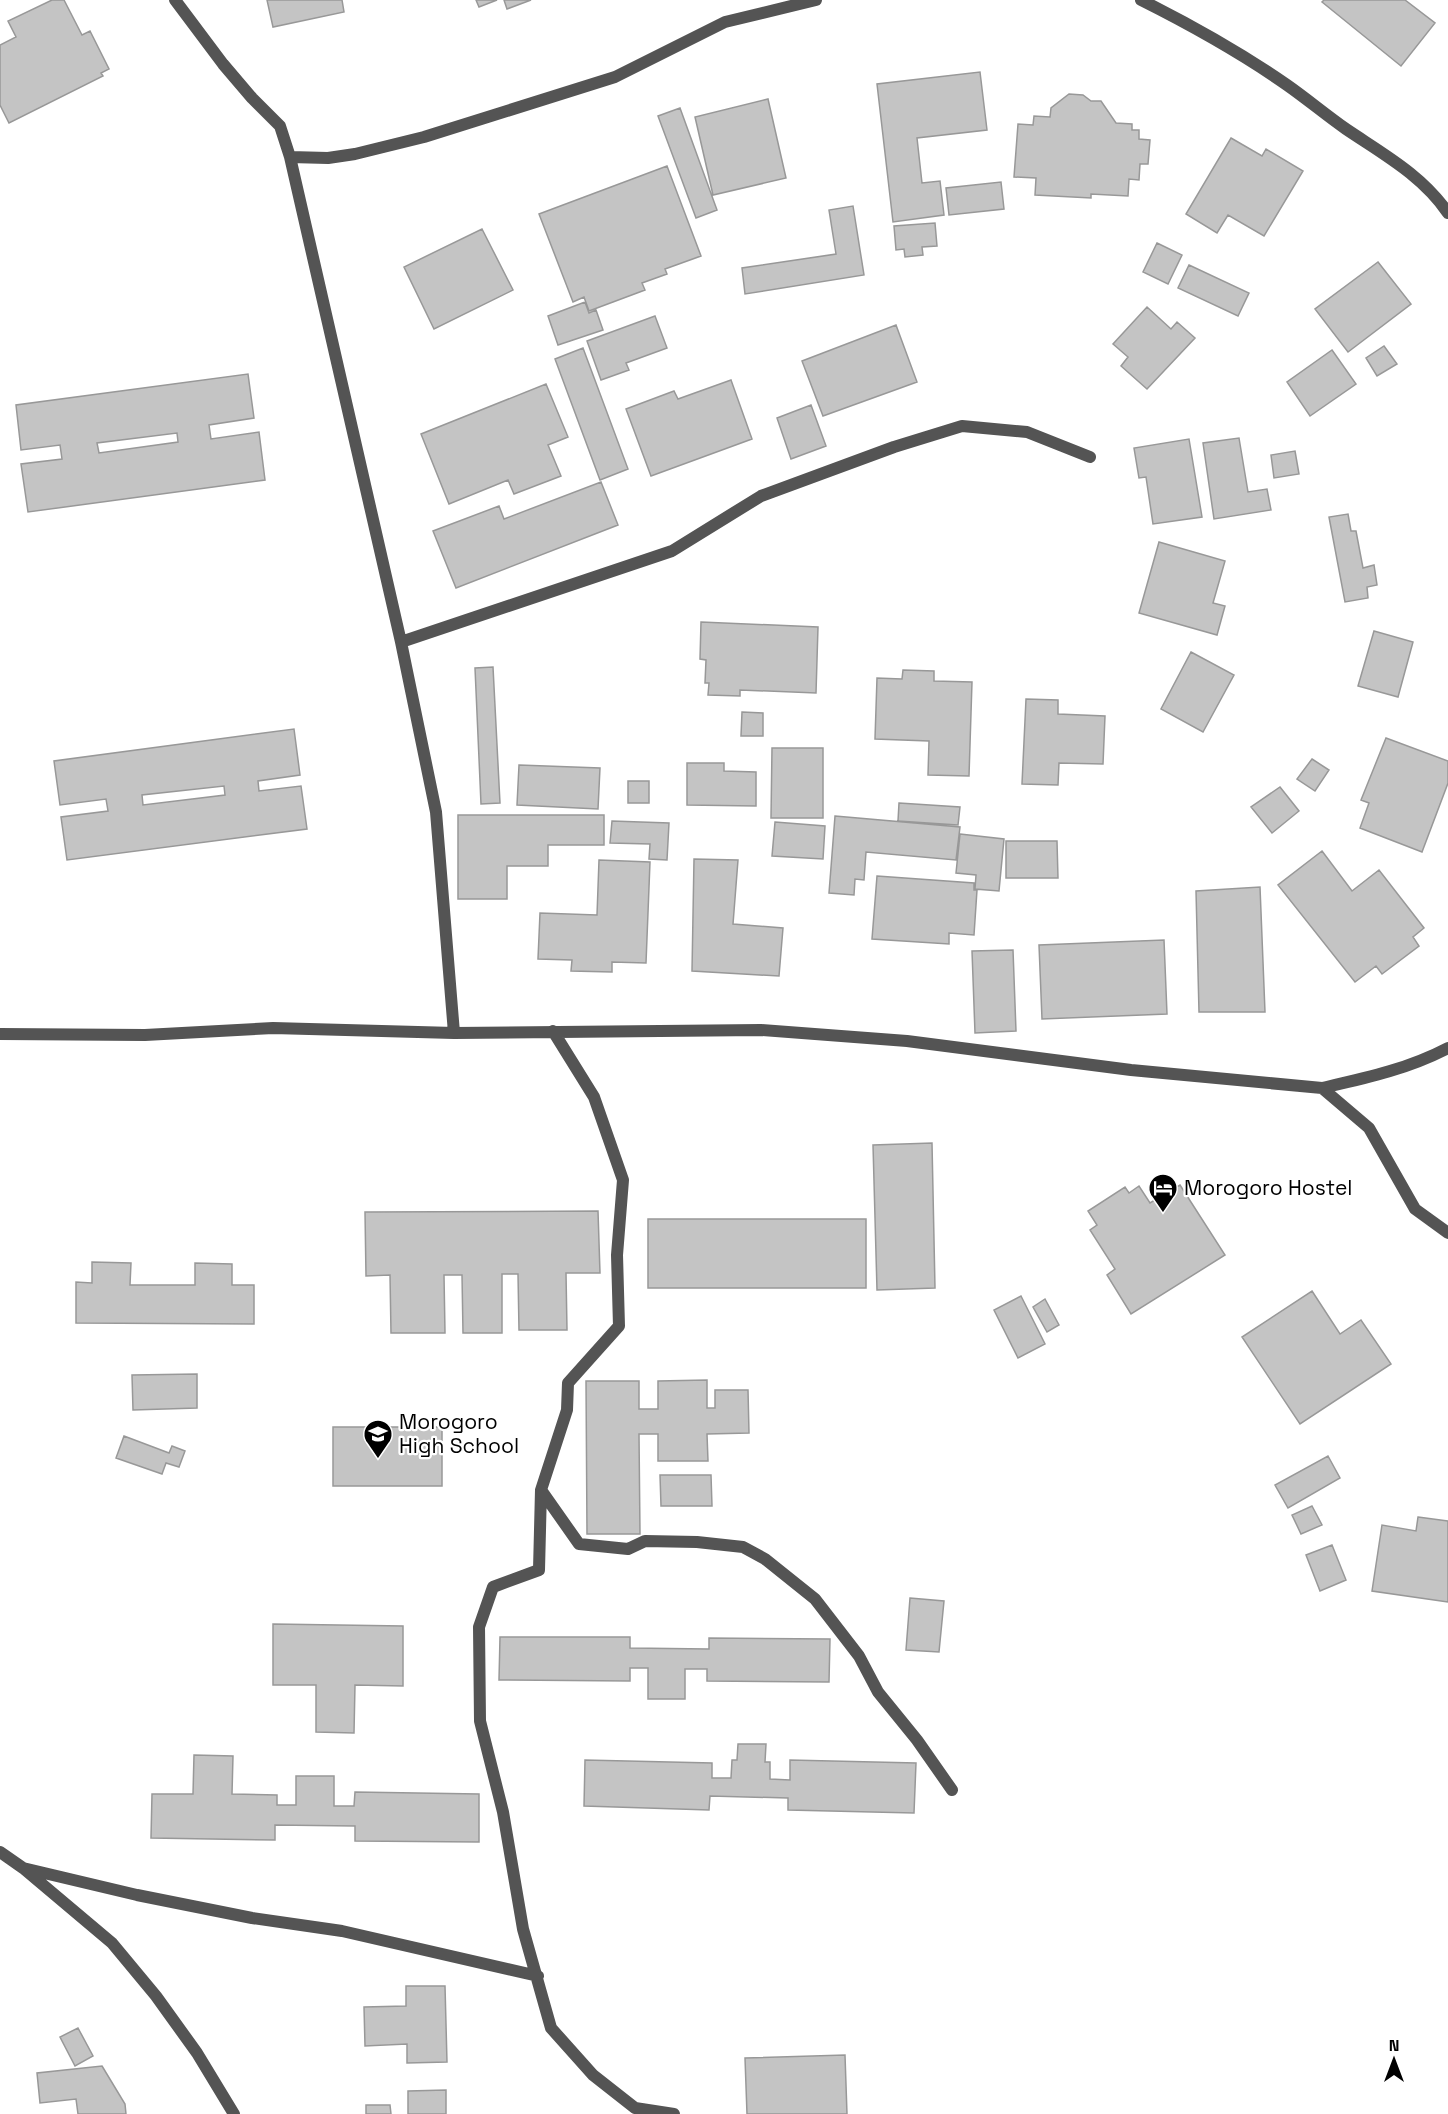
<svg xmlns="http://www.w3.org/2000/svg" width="1448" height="2114" font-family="'Space Grotesk',sans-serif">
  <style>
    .building { fill: #c4c4c4; stroke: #989898; stroke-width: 1.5; fill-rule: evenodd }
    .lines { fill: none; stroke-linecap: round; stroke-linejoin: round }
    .minor { stroke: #545454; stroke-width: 12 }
    .labels { text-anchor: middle; stroke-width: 4.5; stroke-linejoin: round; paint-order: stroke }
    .poi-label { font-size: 21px; fill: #000; stroke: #fff; text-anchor: start }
  </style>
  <rect width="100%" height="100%" fill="#fff"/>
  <path class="building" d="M 52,0 L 64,0 L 82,35 L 90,31 L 109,69 L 101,73 L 103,76 L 9,123 L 0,105 L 0,45 L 16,37 L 8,21 Z
    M 267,0 L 342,0 L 344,12 L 273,27 Z
    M 476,0 L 497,0 L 479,7 Z
    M 504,0 L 531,0 L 507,9 Z
    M 1324,0 L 1405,0 L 1435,23 L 1401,66 L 1322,2 Z
    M 980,72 L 987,130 L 917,138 L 922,183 L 940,181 L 944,215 L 893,222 L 877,84 Z
    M 1069,94 L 1083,95 L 1091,101 L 1101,101 L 1116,123 L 1132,124 L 1132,130 L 1139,130 L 1139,139 L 1150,140 L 1148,164 L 1140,164 L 1139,180 L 1129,179 L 1128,196 L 1091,194 L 1091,198 L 1035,195 L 1036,178 L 1014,177 L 1018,124 L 1033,125 L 1034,116 L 1050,117 L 1051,108 Z
    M 768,99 L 786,178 L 713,195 L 695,117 Z
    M 680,108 L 717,210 L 696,218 L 658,116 Z
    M 1231,138 L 1262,156 L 1266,149 L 1303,171 L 1264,236 L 1228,215 L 1217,233 L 1186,214 Z
    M 667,166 L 701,256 L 665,269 L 667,274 L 642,283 L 645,290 L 589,311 L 584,297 L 573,302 L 539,214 Z
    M 1001,182 L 1004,209 L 949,215 L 946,188 Z
    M 853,206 L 864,275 L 745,294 L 742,268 L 836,254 L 829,210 Z
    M 935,223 L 937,246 L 922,247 L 923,255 L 905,257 L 904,249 L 896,250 L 894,226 Z
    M 482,229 L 513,290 L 434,329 L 404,267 Z
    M 1157,243 L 1182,255 L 1168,284 L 1143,272 Z
    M 1378,262 L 1411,304 L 1348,352 L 1315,309 Z
    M 1189,265 L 1249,293 L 1238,316 L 1178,288 Z
    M 585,302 L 589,313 L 596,310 L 603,330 L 558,345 L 548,316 Z
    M 1147,307 L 1171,329 L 1177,322 L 1195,338 L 1147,389 L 1121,366 L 1128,357 L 1113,344 Z
    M 655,316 L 667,348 L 626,363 L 629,370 L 601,380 L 587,341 Z
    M 896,325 L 917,382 L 823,416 L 802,361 Z
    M 1384,346 L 1397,364 L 1377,376 L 1366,358 Z
    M 583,348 L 628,469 L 600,480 L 555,359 Z
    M 1332,350 L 1356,384 L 1310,416 L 1287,382 Z
    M 248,374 L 254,418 L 209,425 L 211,439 L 259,432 L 265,480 L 28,512 L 21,464 L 62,459 L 60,445 L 21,450 L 16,405 ZM 177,433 L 178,442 L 99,453 L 97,443 Z
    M 731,380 L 752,439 L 651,476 L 626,409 L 674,391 L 678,399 Z
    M 546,384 L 568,437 L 548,445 L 561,476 L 514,494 L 508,480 L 449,504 L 421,434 Z
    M 811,405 L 826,446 L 791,459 L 777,418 Z
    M 1239,438 L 1248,492 L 1267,489 L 1271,510 L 1214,519 L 1203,443 Z
    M 1189,439 L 1202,517 L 1153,524 L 1146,477 L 1139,478 L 1134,448 Z
    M 1295,451 L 1299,474 L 1274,478 L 1271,455 Z
    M 601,482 L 618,525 L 456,588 L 433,531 L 499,506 L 504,519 Z
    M 1348,514 L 1351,531 L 1356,531 L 1363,568 L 1374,565 L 1377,585 L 1367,587 L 1368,598 L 1345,602 L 1329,517 Z
    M 1159,542 L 1225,561 L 1213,603 L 1225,606 L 1217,635 L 1139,613 Z
    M 701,622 L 818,627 L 816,693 L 740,690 L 740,696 L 708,695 L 709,683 L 705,683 L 706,660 L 700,659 Z
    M 1374,631 L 1413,642 L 1398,697 L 1358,686 Z
    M 1191,652 L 1234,675 L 1203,732 L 1161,709 Z
    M 493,667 L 500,803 L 481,804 L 475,668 Z
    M 903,670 L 934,671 L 934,681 L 972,682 L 969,776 L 928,775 L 929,741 L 875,739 L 877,678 L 902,679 Z
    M 1026,699 L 1058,700 L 1058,714 L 1105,716 L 1103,764 L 1059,763 L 1058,785 L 1022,784 Z
    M 742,712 L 763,713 L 763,736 L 741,736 Z
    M 294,729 L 300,775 L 258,781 L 259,791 L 301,786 L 307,829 L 67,860 L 61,817 L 108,811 L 106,799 L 60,805 L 54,761 ZM 224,786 L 225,795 L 143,805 L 142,795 Z
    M 1386,738 L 1448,761 L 1448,783 L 1422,852 L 1360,828 L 1369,803 L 1361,800 Z
    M 772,748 L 823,748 L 823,818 L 771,818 Z
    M 1312,759 L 1329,770 L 1315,791 L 1297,779 Z
    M 687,763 L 724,763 L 724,771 L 756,772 L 756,806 L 687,805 Z
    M 519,765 L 600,768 L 598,809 L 517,805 Z
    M 628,781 L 649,781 L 649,803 L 628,803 Z
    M 1280,787 L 1299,811 L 1272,833 L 1251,807 Z
    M 899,803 L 960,807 L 958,825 L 898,821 Z
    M 458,815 L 604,815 L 604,845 L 548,845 L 548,866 L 507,866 L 507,899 L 458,899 Z
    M 835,816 L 960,827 L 956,860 L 866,852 L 864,880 L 855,879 L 854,895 L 829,893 Z
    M 612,821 L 669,823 L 667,860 L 649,859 L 650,844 L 610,843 Z
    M 775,822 L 825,826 L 823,859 L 772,856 Z
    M 960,834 L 1004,839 L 999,891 L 975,889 L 976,875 L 956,873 Z
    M 1006,841 L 1057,841 L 1058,878 L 1006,878 Z
    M 1322,851 L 1352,891 L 1379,870 L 1424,928 L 1413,937 L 1419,946 L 1382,974 L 1376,966 L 1355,982 L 1278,885 Z
    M 694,859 L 738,860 L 733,924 L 783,928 L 779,976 L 692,971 Z
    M 599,860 L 650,862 L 646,963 L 612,962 L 612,972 L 571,971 L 572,960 L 538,959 L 540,913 L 597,915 Z
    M 877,876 L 974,883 L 974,890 L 977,890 L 974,935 L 949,933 L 949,944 L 872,939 Z
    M 1260,887 L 1265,1012 L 1199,1012 L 1196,891 Z
    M 1164,940 L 1167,1014 L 1042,1019 L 1039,945 Z
    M 1013,950 L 1016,1031 L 975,1033 L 972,951 Z
    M 932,1143 L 935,1288 L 877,1290 L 873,1145 Z
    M 1180,1185 L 1225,1255 L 1131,1314 L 1107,1275 L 1115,1269 L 1090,1230 L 1097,1225 L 1088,1211 L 1125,1187 L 1129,1193 L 1139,1186 L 1150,1203 Z
    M 598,1211 L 600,1273 L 566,1273 L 567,1330 L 519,1330 L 518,1274 L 502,1274 L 502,1333 L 463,1333 L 462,1275 L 444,1275 L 445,1333 L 391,1333 L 390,1275 L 366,1276 L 365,1212 Z
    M 648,1219 L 866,1219 L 866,1288 L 648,1288 Z
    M 92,1262 L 131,1263 L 130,1285 L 195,1285 L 195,1263 L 232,1264 L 232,1285 L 254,1285 L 254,1324 L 76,1323 L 76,1282 L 92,1283 Z
    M 1312,1291 L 1340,1334 L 1361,1320 L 1391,1364 L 1300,1424 L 1242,1337 Z
    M 1021,1296 L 1045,1344 L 1018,1358 L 994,1310 Z
    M 1045,1299 L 1059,1325 L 1047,1332 L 1033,1307 Z
    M 197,1374 L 197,1408 L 133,1410 L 132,1375 Z
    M 707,1380 L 707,1408 L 715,1408 L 715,1390 L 748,1390 L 749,1433 L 707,1434 L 708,1461 L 658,1461 L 658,1434 L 639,1434 L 640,1534 L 587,1534 L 586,1381 L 639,1381 L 639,1409 L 658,1409 L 658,1381 Z
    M 333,1427 L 442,1427 L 442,1486 L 333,1486 Z
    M 124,1436 L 169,1453 L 172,1446 L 185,1451 L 179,1467 L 166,1463 L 162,1474 L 116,1458 Z
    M 1328,1456 L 1340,1478 L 1288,1508 L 1275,1485 Z
    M 660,1475 L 711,1475 L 712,1506 L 661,1506 Z
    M 1312,1506 L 1322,1525 L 1301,1534 L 1292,1515 Z
    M 1418,1517 L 1448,1521 L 1448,1602 L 1372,1591 L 1382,1525 L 1416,1531 Z
    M 1332,1545 L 1346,1580 L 1320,1591 L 1306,1555 Z
    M 910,1598 L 944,1601 L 939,1652 L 906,1650 Z
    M 273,1624 L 403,1626 L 403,1686 L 355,1685 L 354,1733 L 316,1732 L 316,1685 L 273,1685 Z
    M 500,1637 L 630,1637 L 630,1648 L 709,1649 L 709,1638 L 830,1639 L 829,1682 L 707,1681 L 707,1669 L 685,1669 L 685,1699 L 648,1699 L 648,1668 L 630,1668 L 630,1681 L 499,1680 Z
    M 738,1744 L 766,1744 L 765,1762 L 770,1762 L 770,1779 L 790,1780 L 790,1760 L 916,1763 L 914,1813 L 788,1810 L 788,1798 L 710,1796 L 709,1810 L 584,1806 L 585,1760 L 712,1763 L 712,1778 L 731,1778 L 732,1760 L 737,1760 Z
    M 194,1755 L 233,1756 L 232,1794 L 277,1795 L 277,1805 L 296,1805 L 296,1776 L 334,1776 L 334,1806 L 354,1806 L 355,1792 L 479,1794 L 479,1842 L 355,1841 L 355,1826 L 275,1825 L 275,1840 L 151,1838 L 152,1794 L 193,1794 Z
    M 406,1986 L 445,1986 L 447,2062 L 407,2063 L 407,2044 L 365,2046 L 364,2007 L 406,2006 Z
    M 78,2028 L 93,2056 L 75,2066 L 60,2037 Z
    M 845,2055 L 847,2114 L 747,2114 L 745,2058 Z
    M 102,2066 L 125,2104 L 126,2114 L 78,2114 L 76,2099 L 40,2103 L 37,2073 Z
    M 446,2090 L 446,2114 L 408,2114 L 408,2091 Z
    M 366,2105 L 390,2105 L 391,2114 L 366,2114 Z"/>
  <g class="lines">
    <path class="minor" d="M 175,0 L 223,64 L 252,98 L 280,126 L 290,157 L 328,158 L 355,154 L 424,137 L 615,77 L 725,22 L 816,0
      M 1141,0 C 1191,25 1241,53 1287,85 C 1307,99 1326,115 1346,129 C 1383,154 1422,175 1448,213
      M 290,157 L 401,642 L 436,812 L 454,1033
      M 401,642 L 672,551 L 761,496 L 894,447 L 962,426 L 1027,432 L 1090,457
      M 553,1031 L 594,1097 L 623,1180 L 617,1255 L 619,1326 L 568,1383 L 567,1410 L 541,1490 L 539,1570 L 493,1587 L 479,1627 L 480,1721 L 503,1812 L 523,1929 L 551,2028 L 593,2075 L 635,2108 L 674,2114
      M 0,1034 L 145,1035 L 273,1028 L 454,1033 L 761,1030 L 907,1041 L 1131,1070 L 1322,1088 L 1369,1128 L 1415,1209 L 1448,1233
      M 1322,1088 C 1366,1078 1408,1069 1448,1048
      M 541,1490 L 579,1544 L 628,1549 L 645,1541 L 697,1542 L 743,1547 L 765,1559 L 815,1599 L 859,1656 L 878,1692 L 917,1740 L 952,1790
      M 0,1852 L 23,1868 L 112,1943 L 156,1996 L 197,2053 L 234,2114
      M 23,1868 L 137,1895 L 252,1918 L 342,1931 L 538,1976"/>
  </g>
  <defs>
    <g id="hotel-pin" transform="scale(1.5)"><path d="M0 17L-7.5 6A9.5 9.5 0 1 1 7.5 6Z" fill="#000" stroke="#fff"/><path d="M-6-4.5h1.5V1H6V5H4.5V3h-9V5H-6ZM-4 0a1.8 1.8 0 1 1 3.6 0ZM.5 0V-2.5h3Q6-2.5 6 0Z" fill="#fff"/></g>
    <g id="school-pin" transform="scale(1.5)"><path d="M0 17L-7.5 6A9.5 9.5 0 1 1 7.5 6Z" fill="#000" stroke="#fff"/><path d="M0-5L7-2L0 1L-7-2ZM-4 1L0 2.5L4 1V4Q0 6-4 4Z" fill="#fff"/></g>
  </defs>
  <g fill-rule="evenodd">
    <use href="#hotel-pin" x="1163" y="1188"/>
    <use href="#school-pin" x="378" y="1434"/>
  </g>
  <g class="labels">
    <g class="poi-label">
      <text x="1184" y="1195">Morogoro Hostel</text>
      <text x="399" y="1429">Morogoro<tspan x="399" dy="24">High School</tspan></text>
    </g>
  </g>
  <g transform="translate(1394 2060)" stroke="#ffffff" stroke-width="4.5" paint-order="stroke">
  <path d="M0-4.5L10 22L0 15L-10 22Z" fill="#000000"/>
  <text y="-9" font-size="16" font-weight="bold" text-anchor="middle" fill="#000000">N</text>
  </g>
</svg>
